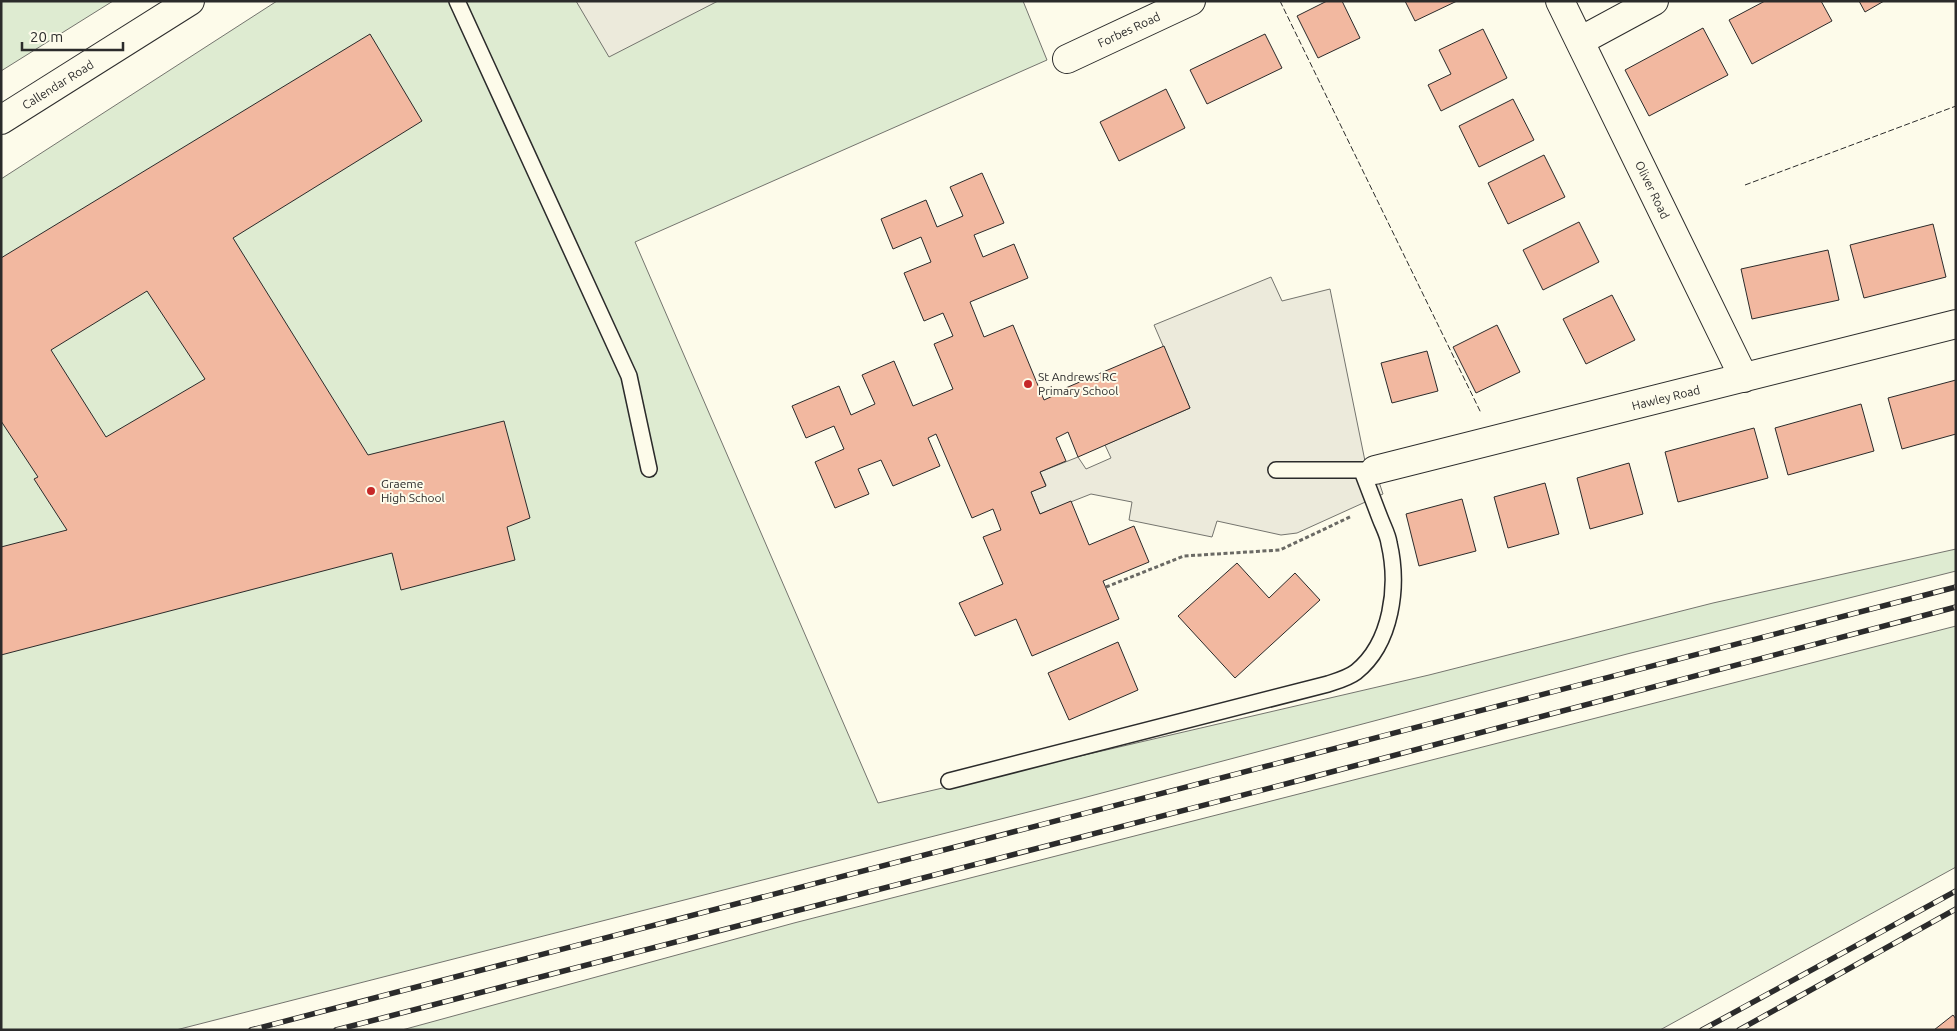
<svg xmlns="http://www.w3.org/2000/svg" width="1957" height="1031" font-family="Ubuntu,sans-serif">
  <style>
    .green { fill: #deebd1; stroke: #74746e }
    .parking { fill: #eceadb; stroke: #74746e }
    .building { fill: #f2b8a0; stroke: #2b2b2b; fill-rule: evenodd }
    .lines { fill: none; stroke-linecap: round; stroke-linejoin: round }
    .service-casing { stroke: #2b2b2b; stroke-width: 18 }
    .minor-casing { stroke: #2b2b2b; stroke-width: 30 }
    .primary-casing { stroke: #2b2b2b; stroke-width: 30 }
    .path { stroke: #6a6964; stroke-width: 3; stroke-dasharray: 4 2.5; stroke-linecap: butt }
    .service { stroke: #fdfbea; stroke-width: 15 }
    .minor { stroke: #fdfbea; stroke-width: 28 }
    .primary { stroke: #fdfbea; stroke-width: 28 }
    .rail-casing { stroke: #2b2b2b; stroke-width: 5.5 }
    .rail { stroke: #fdfbea; stroke-width: 4; stroke-dasharray: 11; stroke-linecap: butt }
    .fence { stroke: #2b2b2b; stroke-width: 1; stroke-dasharray: 6 2.5; stroke-linecap: butt }
    .poi-dot { fill: #c62828; stroke: #fdfbea; stroke-width: 2 }
    .labels { text-anchor: middle; stroke-width: 4; stroke-linejoin: round; paint-order: stroke }
    .street-label { font-size: 12px; fill: #2b2b2b; stroke: #fdfbea }
    .poi-label { font-size: 12px; fill: #2b2b2b; stroke: #fdfbea; text-anchor: start }
  </style>
  <rect width="100%" height="100%" fill="#fdfbea"/>
  <path class="green" d="M 1,1 L 113,1 L 1,71 Z
    M 277,1 L 1023,1 L 1047,60 L 635,242 L 878,803 L 1429,675 L 1713,603 L 1956,549 L 1956,571 L 1627,654 L 1083,798 L 176,1030 L 1,1030 L 1,179 Z
    M 1956,626 L 1956,867 L 1660,1030 L 402,1030 L 794,923 Z"/>
  <path class="parking" d="M 576,1 L 718,1 L 609,57 Z
    M 1271,277 L 1282,301 L 1330,289 L 1365,461 L 1375,470 L 1383,494 L 1297,533 L 1281,535 L 1217,521 L 1212,537 L 1129,520 L 1132,502 L 1091,494 L 1040,514 L 1031,492 L 1046,485 L 1040,472 L 1078,457 L 1086,469 L 1111,458 L 1105,445 L 1190,408 L 1154,325 Z"/>
  <path class="building" d="M 1327,1 L 1342,1 L 1360,38 L 1318,58 L 1297,16 Z
    M 1405,1 L 1457,1 L 1415,21 Z
    M 1765,1 L 1821,1 L 1832,21 L 1752,64 L 1729,20 Z
    M 1859,1 L 1884,1 L 1865,12 Z
    M 1703,28 L 1728,75 L 1649,116 L 1625,70 Z
    M 1483,29 L 1507,78 L 1441,111 L 1428,85 L 1451,74 L 1439,50 Z
    M 370,34 L 422,121 L 233,238 L 368,455 L 504,421 L 530,518 L 507,527 L 515,560 L 401,590 L 392,553 L 1,655 L 1,547 L 67,530 L 34,479 L 38,477 L 1,421 L 1,258 ZM 147,291 L 205,379 L 106,437 L 51,350 Z
    M 1265,34 L 1282,68 L 1207,104 L 1190,70 Z
    M 1166,89 L 1185,128 L 1119,161 L 1100,122 Z
    M 1513,99 L 1534,140 L 1479,167 L 1459,126 Z
    M 1544,155 L 1565,197 L 1508,224 L 1488,183 Z
    M 982,173 L 1004,223 L 974,235 L 983,257 L 1014,244 L 1028,278 L 970,302 L 984,337 L 1013,325 L 1044,400 L 1055,395 L 1054,393 L 1164,346 L 1190,408 L 1078,457 L 1068,432 L 1056,438 L 1066,461 L 1040,472 L 1046,486 L 1031,492 L 1040,514 L 1071,501 L 1089,545 L 1134,526 L 1149,562 L 1103,581 L 1119,619 L 1032,656 L 1016,619 L 975,636 L 959,603 L 1003,584 L 983,537 L 1001,530 L 993,509 L 972,518 L 936,434 L 928,438 L 940,466 L 893,486 L 881,460 L 858,469 L 869,494 L 835,508 L 815,462 L 844,449 L 834,426 L 806,438 L 792,406 L 839,386 L 851,415 L 875,404 L 862,375 L 894,361 L 913,406 L 953,389 L 934,344 L 953,336 L 943,313 L 924,321 L 904,273 L 931,262 L 921,237 L 893,249 L 881,219 L 926,200 L 937,227 L 963,216 L 950,187 Z
    M 1579,222 L 1599,262 L 1543,290 L 1523,250 Z
    M 1933,224 L 1946,277 L 1864,298 L 1850,245 Z
    M 1828,250 L 1839,300 L 1752,319 L 1741,269 Z
    M 1612,295 L 1635,340 L 1586,364 L 1563,319 Z
    M 1497,325 L 1520,372 L 1476,393 L 1453,347 Z
    M 1427,351 L 1438,391 L 1392,403 L 1381,363 Z
    M 1956,380 L 1956,434 L 1902,449 L 1888,398 Z
    M 1861,404 L 1874,451 L 1788,475 L 1775,428 Z
    M 1754,428 L 1768,478 L 1678,502 L 1665,452 Z
    M 1629,463 L 1643,514 L 1590,529 L 1577,478 Z
    M 1545,483 L 1559,534 L 1508,548 L 1494,497 Z
    M 1462,499 L 1476,551 L 1419,566 L 1406,514 Z
    M 1237,563 L 1269,598 L 1295,573 L 1320,600 L 1235,678 L 1178,616 Z
    M 1118,642 L 1138,690 L 1069,720 L 1048,673 Z
    M 1953,1015 L 1956,1019 L 1956,1030 L 1934,1030 Z"/>
  <g class="lines">
    <g class="service-casing">
      <path id="service" d="M 457,1 L 629,376 L 649,469
        M 1276,470 L 1371,470
        M 949,781 L 1328,684 C 1337,681 1348,678 1356,672 C 1392,643 1399,586 1389,543 C 1388,535 1383,526 1380,518 C 1374,502 1368,487 1362,471"/>
    </g>
    <g class="minor-casing">
      <path id="minor" d="M 1560,1 L 1744,378
        M 1580,41 L 1654,1
        M 1067,59 L 1191,1
        M 1375,470 L 1956,324"/>
    </g>
    <g class="primary-casing">
      <path id="primary" d="M 1,120 L 190,1"/>
    </g>
    <path class="path" d="M 1106,587 L 1184,556 L 1280,550 L 1352,516"/>
    <use href="#service" class="service"/>
    <use href="#minor" class="minor"/>
    <use href="#primary" class="primary"/>
    <g class="rail-casing">
      <path id="rail" d="M 251,1030 L 1956,587
        M 336,1030 L 1297,781 L 1956,607
        M 1702,1030 L 1956,891
        M 1739,1030 L 1956,909"/>
    </g>
    <use href="#rail" class="rail"/>
    <path class="fence" d="M 1280,1 L 1481,413
      M 1745,185 L 1956,106"/>
  </g>
  <g class="poi-dot">
    <circle cx="1028" cy="384" r="5"/>
    <circle cx="371" cy="491" r="5"/>
  </g>
  <g class="labels">
    <g class="street-label">
      <text transform="translate(1129 30) rotate(-25)" y="4">Forbes Road</text>
      <text transform="translate(58 85) rotate(-32)" y="4">Callendar Road</text>
      <text transform="translate(1652 190) rotate(64)" y="4">Oliver Road</text>
      <text transform="translate(1666 398) rotate(-14)" y="4">Hawley Road</text>
    </g>
    <g class="poi-label">
      <text x="1038" y="381">St Andrews RC<tspan x="1038" dy="14">Primary School</tspan></text>
      <text x="381" y="488">Graeme<tspan x="381" dy="14">High School</tspan></text>
    </g>
  </g>
  <rect width="1957" height="1031" fill="none" stroke="#2b2b2b" stroke-width="5"/>
  <path d="M22 42v8h101v-8" fill="none" stroke="#2b2b2b" stroke-width="2.5"/>
  <text x="30" y="42" font-size="15" fill="#2b2b2b" stroke="#fdfbea" stroke-width="4" paint-order="stroke">20 m</text>
</svg>
